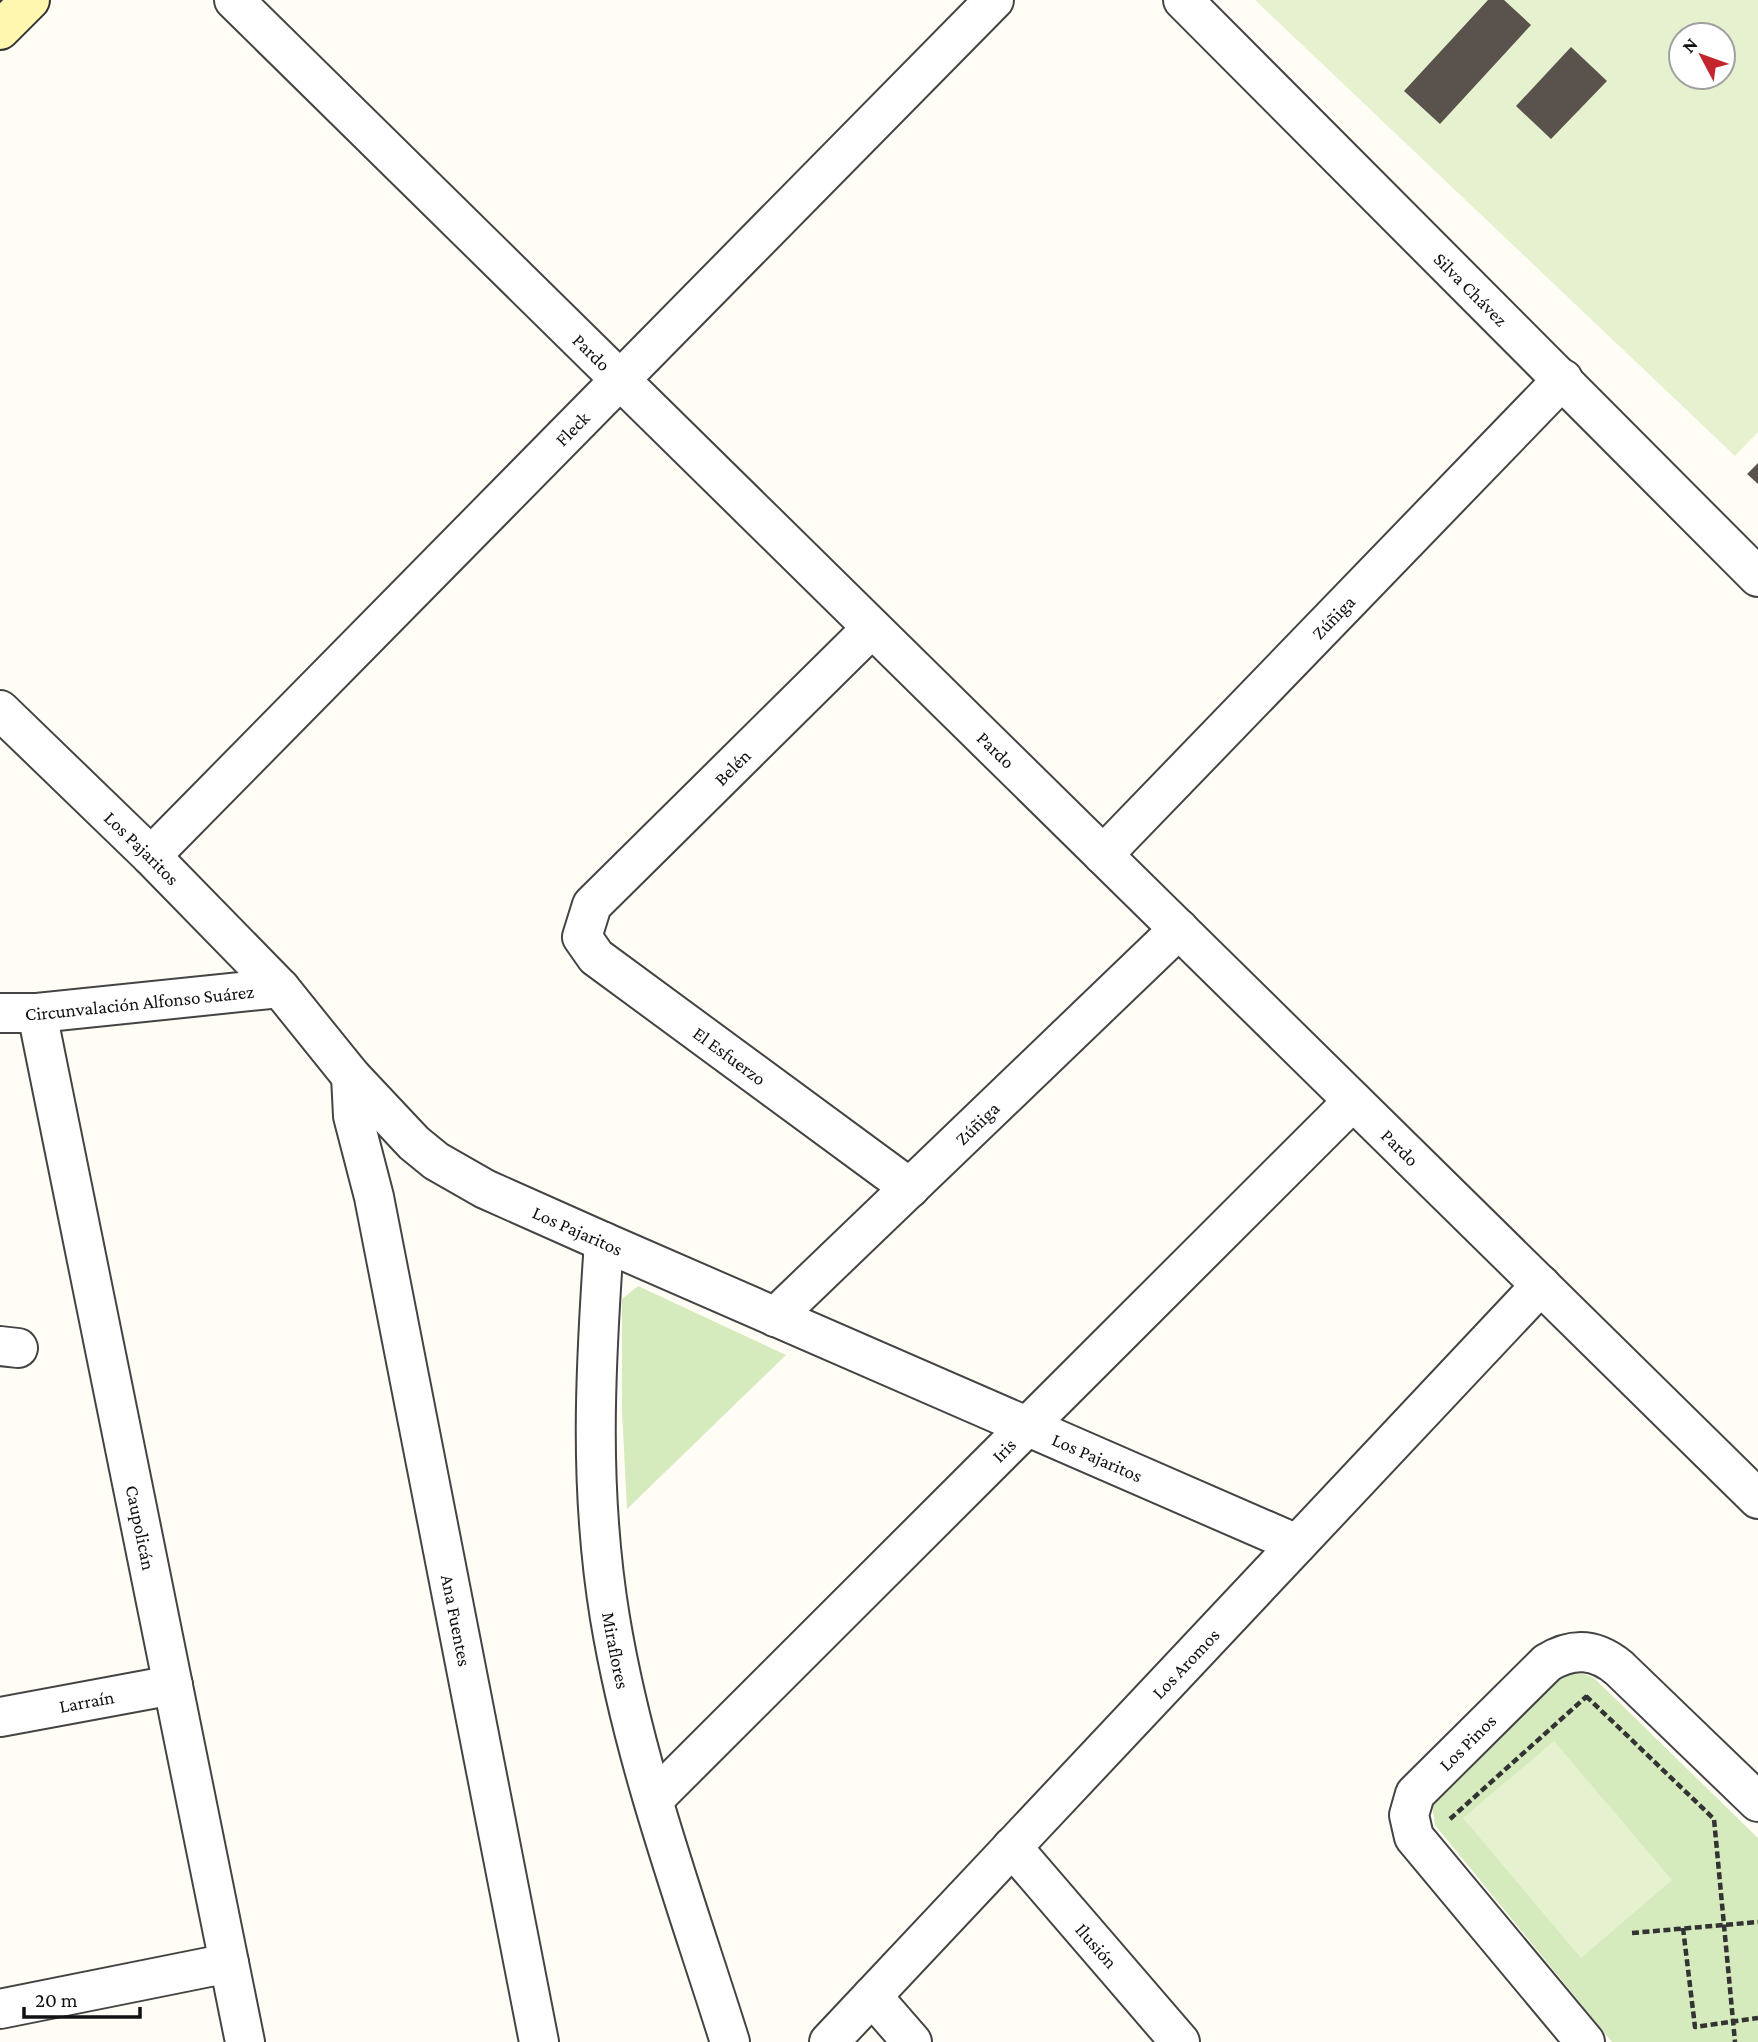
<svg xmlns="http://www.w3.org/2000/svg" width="1758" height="2042" font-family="'Crimson Pro',serif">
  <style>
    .green { fill: #d5ebbd }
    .pitch { fill: #e6f2cf; fill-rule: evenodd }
    .building { fill: #5a524d }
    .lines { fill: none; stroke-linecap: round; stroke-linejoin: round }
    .street-casing { stroke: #444; stroke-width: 42 }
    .secondary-casing { stroke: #333; stroke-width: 42 }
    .path { stroke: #333; stroke-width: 4.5; stroke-dasharray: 7 3.5; stroke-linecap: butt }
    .street { stroke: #fff; stroke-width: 38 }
    .secondary { stroke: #fff6b0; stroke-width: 38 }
    .labels { text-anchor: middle; stroke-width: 7; stroke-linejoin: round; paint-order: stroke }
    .street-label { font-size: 19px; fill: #111; stroke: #fff }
  </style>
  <rect width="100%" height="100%" fill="#fffdf5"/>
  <path class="green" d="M 638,1286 L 786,1355 L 627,1509 L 622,1411 L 622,1299 Z
    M 1566,1667 L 1594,1678 L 1758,1838 L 1758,2042 L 1612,2042 L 1435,1825 L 1431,1797 Z"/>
  <path class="pitch" d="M 1255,0 L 1758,0 L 1758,432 L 1735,456 ZM 1681,35 L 1723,35 L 1723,77 L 1681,77 Z
    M 1554,1741 L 1672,1880 L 1581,1958 L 1463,1818 Z"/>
  <path class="building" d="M 1488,0 L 1504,0 L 1531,25 L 1440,124 L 1404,91 Z
    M 1571,47 L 1607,81 L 1551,139 L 1516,106 Z
    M 1758,463 L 1758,484 L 1747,474 Z"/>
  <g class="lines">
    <g class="street-casing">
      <g id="street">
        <path id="s1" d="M 234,0 L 1758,1499"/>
        <path id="s2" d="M 1183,0 L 1758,577"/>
        <path id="s3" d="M 872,628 L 592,905 L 582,937 L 596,957 L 910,1188"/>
        <path id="s4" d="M 0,710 L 151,856 L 280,988 L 351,1076 L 414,1143 L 436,1161 L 485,1189 L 604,1242 L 1297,1544"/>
        <path id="s5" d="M 1103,855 L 1563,379"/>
        <path id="s6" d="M 151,856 L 994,0"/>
        <path id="s7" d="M 0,1013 L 37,1013 L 280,988"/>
        <path id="s8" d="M 37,1013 L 245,2042"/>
        <path id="s9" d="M 351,1076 L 353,1116 L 374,1197 L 539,2042"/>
        <path id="s10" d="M 604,1242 C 595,1371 589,1490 610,1618 C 634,1763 686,1902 730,2042"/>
        <path id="s11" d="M 775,1317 L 1179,929"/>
        <path d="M 0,1346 L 18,1348"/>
        <path id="s12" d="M 0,1717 L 173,1685"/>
        <path id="s13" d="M 654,1799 L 1353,1101"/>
        <path id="s14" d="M 1012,1847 L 1180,2042"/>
        <path d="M 872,1996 L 912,2042"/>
        <path d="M 0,2009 L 229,1963"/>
        <path id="s15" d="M 829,2042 L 1541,1285"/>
        <path id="s16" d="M 1585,2042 L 1414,1837 L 1409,1815 L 1415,1794 L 1547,1663 C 1573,1647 1596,1649 1619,1668 L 1758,1802"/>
      </g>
    </g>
    <g class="secondary-casing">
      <path id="secondary" d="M 0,30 L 30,0"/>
    </g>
    <path class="path" d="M 1586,1696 L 1714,1819 L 1735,2042
      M 1450,1819 L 1587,1696
      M 1683,1928 L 1695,2027 L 1758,2018
      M 1632,1933 L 1758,1922"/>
    <use href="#street" class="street"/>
    <use href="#secondary" class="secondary"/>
  </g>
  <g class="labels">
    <g class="street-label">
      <text dy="7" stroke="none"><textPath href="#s2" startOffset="408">Silva Chávez</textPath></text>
      <text dy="7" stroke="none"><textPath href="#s1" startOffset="502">Pardo</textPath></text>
      <text dy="7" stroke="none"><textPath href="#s6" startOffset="600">Fleck</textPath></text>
      <text dy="7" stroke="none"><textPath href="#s5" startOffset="331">Zúñiga</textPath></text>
      <text dy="7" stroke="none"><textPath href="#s1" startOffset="1069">Pardo</textPath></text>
      <text transform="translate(732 767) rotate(-45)" y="7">Belén</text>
      <text dy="7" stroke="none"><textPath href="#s4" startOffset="198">Los Pajaritos</textPath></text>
      <text dy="7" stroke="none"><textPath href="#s7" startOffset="140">Circunvalación Alfonso Suárez</textPath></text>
      <text dy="7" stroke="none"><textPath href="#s3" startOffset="618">El Esfuerzo</textPath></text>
      <text dy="7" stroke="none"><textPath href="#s11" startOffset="280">Zúñiga</textPath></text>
      <text dy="7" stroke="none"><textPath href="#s1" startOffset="1636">Pardo</textPath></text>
      <text dy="7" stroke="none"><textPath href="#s4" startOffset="786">Los Pajaritos</textPath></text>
      <text dy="7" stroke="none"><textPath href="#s13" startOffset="494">Iris</textPath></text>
      <text dy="7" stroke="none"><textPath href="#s4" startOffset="1353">Los Pajaritos</textPath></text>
      <text dy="7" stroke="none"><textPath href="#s8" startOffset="525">Caupolicán</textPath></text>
      <text dy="7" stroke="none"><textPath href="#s9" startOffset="555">Ana Fuentes</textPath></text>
      <text dy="7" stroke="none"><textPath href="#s10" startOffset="410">Miraflores</textPath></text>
      <text dy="7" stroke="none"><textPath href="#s15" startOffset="520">Los Aromos</textPath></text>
      <text dy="7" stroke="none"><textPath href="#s12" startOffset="88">Larraín</textPath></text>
      <text dy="7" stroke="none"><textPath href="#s16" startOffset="385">Los Pinos</textPath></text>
      <text dy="7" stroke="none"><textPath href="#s14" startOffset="130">Ilusión</textPath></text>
    </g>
  </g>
  <g transform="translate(1702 56) rotate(311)"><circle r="33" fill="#ffffff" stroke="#a0a0a0" stroke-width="2"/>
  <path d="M0-5L12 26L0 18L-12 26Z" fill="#c4262e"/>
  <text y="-10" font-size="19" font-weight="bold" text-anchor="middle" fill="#111111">N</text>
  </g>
  <path d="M24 2007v10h116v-10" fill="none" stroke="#111111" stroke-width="3.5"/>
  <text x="35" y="2007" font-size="21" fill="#111111" stroke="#ffffff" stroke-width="5" paint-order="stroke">20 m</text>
</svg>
